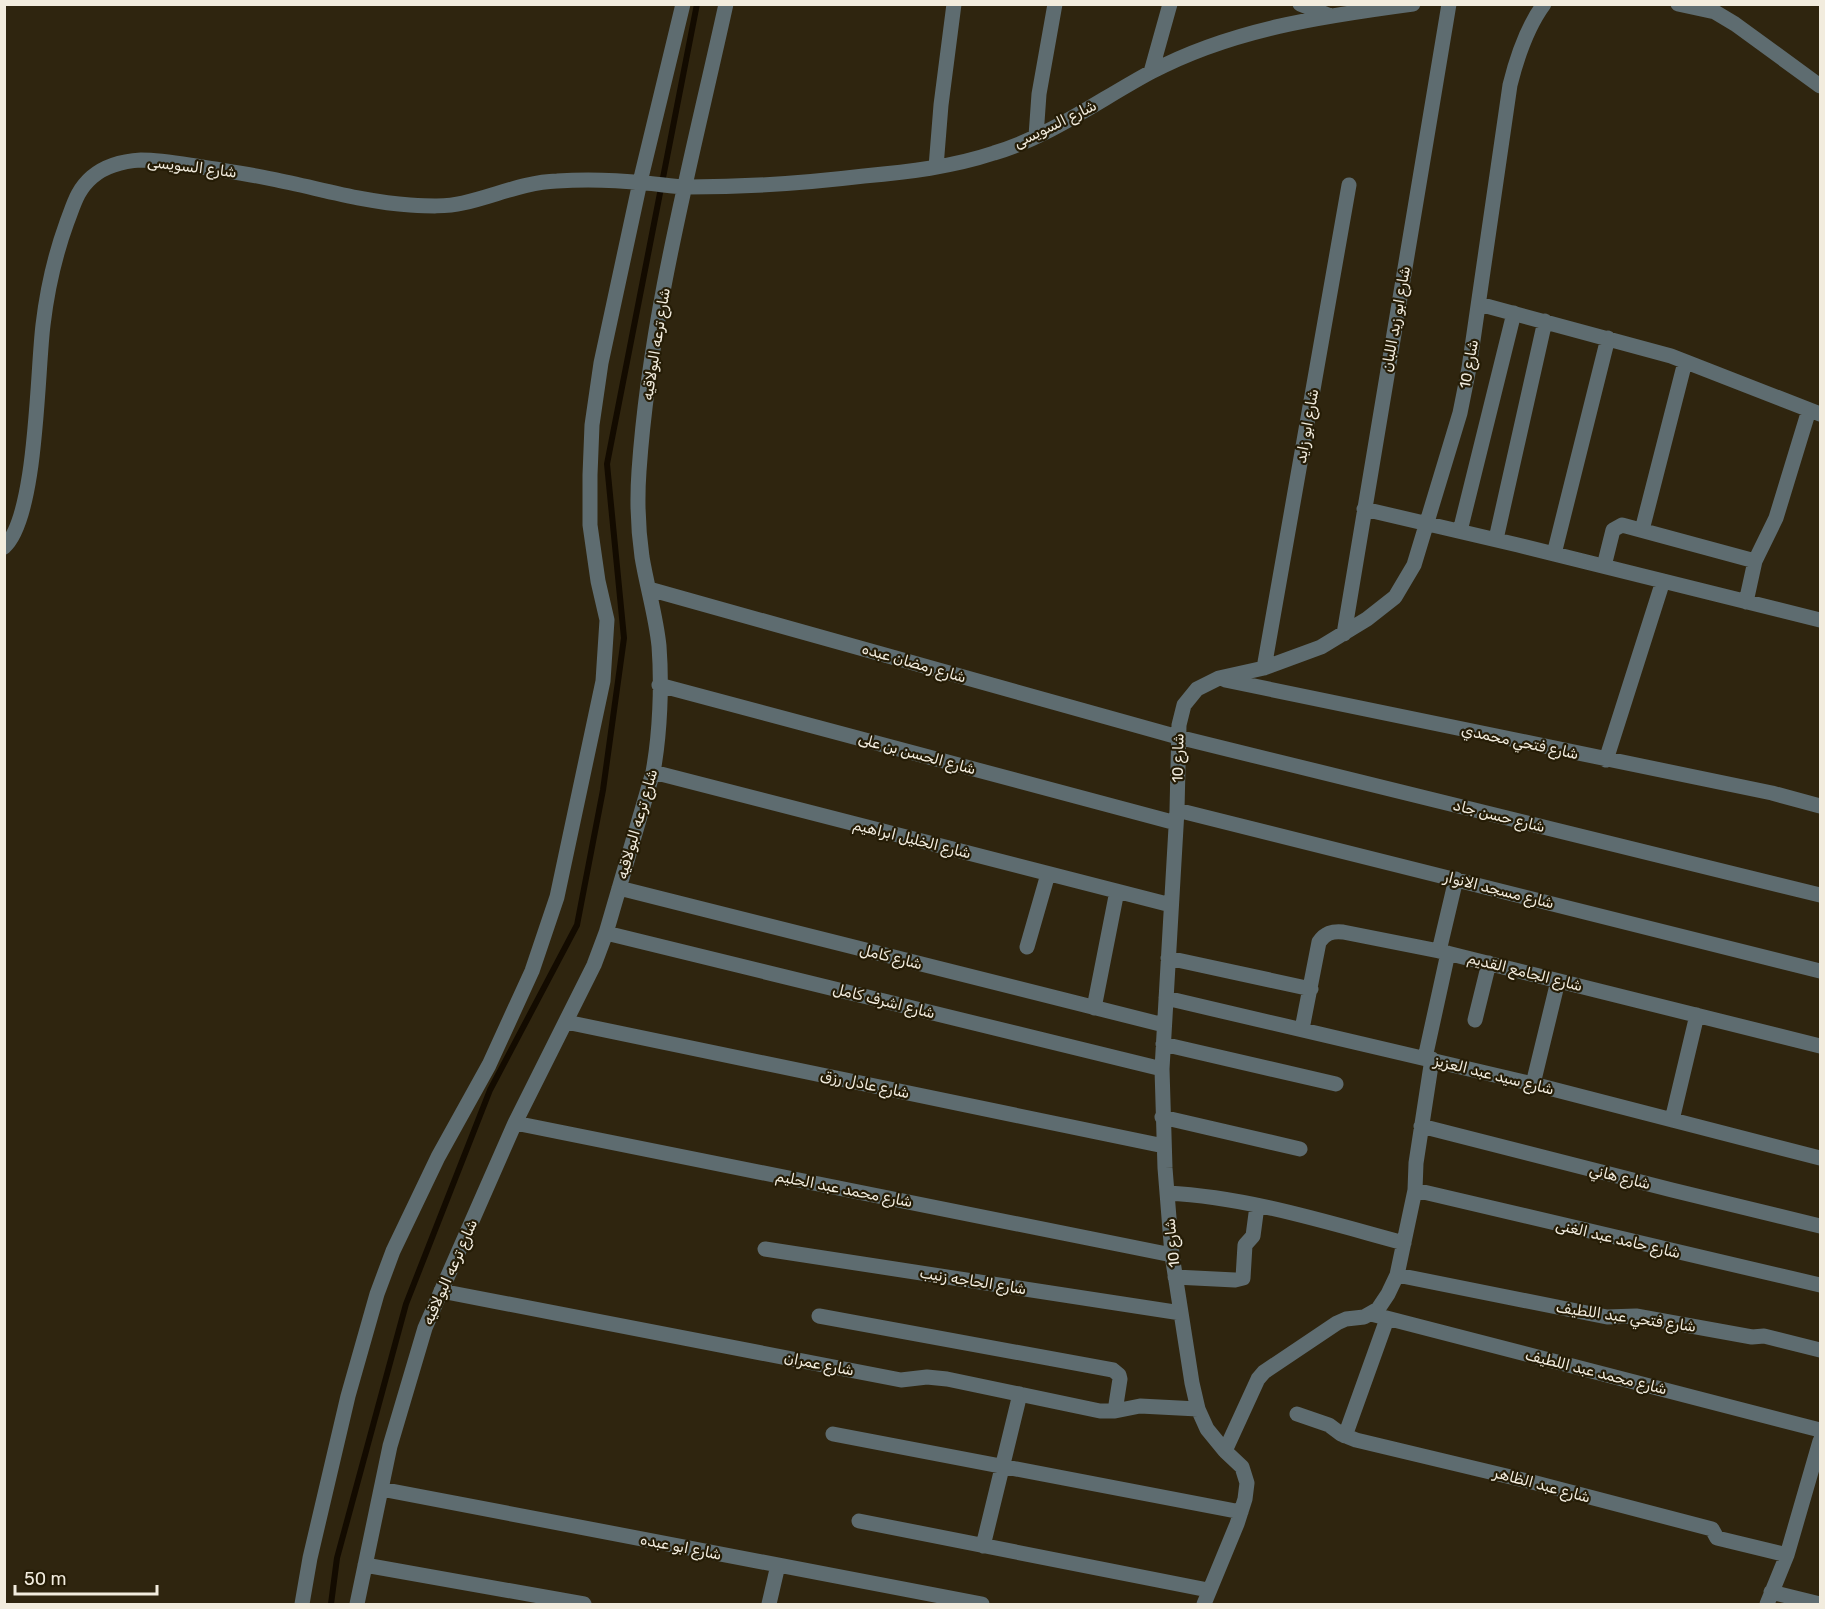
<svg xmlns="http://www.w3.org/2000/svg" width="1825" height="1609" font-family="Rubik,Cairo,sans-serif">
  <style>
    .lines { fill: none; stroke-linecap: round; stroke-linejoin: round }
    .stream { stroke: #130b00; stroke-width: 6 }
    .minor { stroke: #5e6c70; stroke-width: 15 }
    .labels { text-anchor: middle; stroke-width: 4.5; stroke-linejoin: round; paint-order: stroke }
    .street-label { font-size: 15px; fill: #f2ecde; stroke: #251c06 }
  </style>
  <rect width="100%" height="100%" fill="#2f250f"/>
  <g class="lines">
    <path class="stream" d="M 331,1604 L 337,1558 L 406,1304 L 490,1090 L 577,925 L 603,790 L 624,638 L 607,464 L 697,4"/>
    <path class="minor" d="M 1300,4 L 1328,15
      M 1678,4 L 1715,12 L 1735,24 L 1820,86
      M 1151,72 L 1170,4
      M 1036,136 L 1039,94 L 1055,4
      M 936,167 L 941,105 L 954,4
      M 1479,304 L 1671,356 L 1820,414
      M 1364,509 L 1518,545 L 1820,620
      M 1642,530 L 1685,362
      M 1460,531 L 1514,313
      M 1496,539 L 1545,321
      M 4,547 C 37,518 37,373 43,325 C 47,291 55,255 67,222 C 74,204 77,190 92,177 C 106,165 124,161 141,160 C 162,160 182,164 202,167 C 226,171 249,174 272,179 C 318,188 363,202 410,205 C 428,206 446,207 463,203 C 495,196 524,182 557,181 C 585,179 616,180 645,183 C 659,184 674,187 689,187 C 747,187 806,183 864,176 C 908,172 952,167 994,153 C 1051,136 1099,100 1151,72 C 1232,29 1323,16 1413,4
      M 1554,554 L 1608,338
      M 1604,566 L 1613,530 L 1622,525 L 1755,561
      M 649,589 L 1178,737 L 1820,895
      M 1746,602 L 1755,561 L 1776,518 L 1809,410
      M 1344,634 L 1449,4
      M 1264,668 L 1349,185
      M 1225,680 L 1772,793 L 1820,806
      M 659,685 L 1176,823
      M 1606,760 L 1663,581
      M 653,772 L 1171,905
      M 1177,810 L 1820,971
      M 619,888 L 1164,1025
      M 606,933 L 1162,1069
      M 1027,947 L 1048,874
      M 1439,951 L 1456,879
      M 1168,958 L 1311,989
      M 1166,998 L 1533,1084 L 1820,1158
      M 1094,1008 L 1117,891
      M 1475,1020 L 1489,963
      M 566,1022 L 1164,1146
      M 1302,1029 L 1319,942 C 1325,933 1332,931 1343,932 L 1439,951 L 1820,1046
      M 1163,1044 L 1336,1084
      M 1425,1058 L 1448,953
      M 1533,1084 L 1558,981
      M 1162,1117 L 1300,1149
      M 1672,1120 L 1697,1015
      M 515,1123 L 1172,1255
      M 1421,1126 L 1672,1190 L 1820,1226
      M 1415,1190 L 1820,1285
      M 1167,1193 C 1247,1197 1326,1222 1404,1243
      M 765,1249 L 1181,1313
      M 1397,1275 L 1607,1317 L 1636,1316 L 1752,1337 L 1764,1336 L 1820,1350
      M 1175,1277 L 1235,1280 L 1243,1278 L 1245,1245 L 1253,1236 L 1257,1206
      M 441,1291 L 901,1380 L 927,1377 L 947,1379 L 1100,1411 L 1115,1411 L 1140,1406 L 1198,1409
      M 1371,1314 L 1820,1430
      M 819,1316 L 1113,1370 L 1119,1375 L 1120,1379 L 1115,1411
      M 1297,1414 L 1329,1425 L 1341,1434 L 1356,1440 L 1536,1483 L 1712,1529 L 1717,1538 L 1787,1555
      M 833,1434 L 1241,1512
      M 1345,1436 L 1387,1319
      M 1225,1451 L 1258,1379 L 1264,1372 L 1337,1323 L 1346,1319 L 1364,1317 L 1378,1309 L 1388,1294 L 1397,1275 L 1415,1190 L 1416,1163 L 1432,1059
      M 381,1489 L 982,1604
      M 859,1521 L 1208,1590
      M 983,1546 L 1020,1394
      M 365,1565 L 584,1604
      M 1771,1592 L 1820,1604
      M 302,1604 L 310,1558 L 348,1396 L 377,1294 L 393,1251 L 438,1157 L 489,1065 L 532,971 L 557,897 L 603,681 L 607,620 L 598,581 L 590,525 L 590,475 L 592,425 L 601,363 L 640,182 L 683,4
      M 357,1604 L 390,1446 L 425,1328 L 515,1123 L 594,965 L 606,933 L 653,772 C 660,734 662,685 659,646 C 656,616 647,587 642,557 C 638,529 637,499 639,471 C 650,313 692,159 726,4
      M 769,1604 L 778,1565
      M 1204,1604 L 1237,1524 L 1245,1499 L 1247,1483 L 1242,1467 L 1225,1451 L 1207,1429 L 1198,1409 L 1192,1383 L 1172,1255 L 1165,1168 L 1162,1069 L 1177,810 L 1179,725 L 1184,705 L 1197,689 L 1219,678 L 1264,668 L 1321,647 L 1367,619 L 1395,597 L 1414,565 L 1460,413 L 1469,368 L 1510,85 C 1517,57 1527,27 1544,4
      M 1767,1604 L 1787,1555 L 1820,1441"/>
  </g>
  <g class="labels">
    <g class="street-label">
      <text transform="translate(1055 124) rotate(-26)" y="5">شارع السويسى</text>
      <text transform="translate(192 167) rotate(7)" y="5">شارع السويسى</text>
      <text transform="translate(1396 319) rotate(-80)" y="5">شارع ابو زيد اللبان</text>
      <text transform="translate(656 344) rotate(-81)" y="5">شارع ترعه البولاقيه</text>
      <text transform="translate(1469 364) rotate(-80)" y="5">شارع 10</text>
      <text transform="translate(1307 426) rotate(-80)" y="5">شارع ابو زايد</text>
      <text transform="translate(914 663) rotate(16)" y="5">شارع رمضان عبده</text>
      <text transform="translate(1520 742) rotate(12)" y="5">شارع فتحي محمدي</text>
      <text transform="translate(917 754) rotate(15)" y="5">شارع الحسن بن على</text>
      <text transform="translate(1178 758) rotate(-89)" y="5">شارع 10</text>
      <text transform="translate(1499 816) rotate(14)" y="5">شارع حسن جاد</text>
      <text transform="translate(637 824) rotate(-74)" y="5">شارع ترعه البولاقيه</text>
      <text transform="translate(912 839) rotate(14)" y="5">شارع الخليل ابراهيم</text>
      <text transform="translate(1499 890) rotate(14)" y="5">شارع مسجد الانوار</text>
      <text transform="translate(891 957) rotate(14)" y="5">شارع كامل</text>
      <text transform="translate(1525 972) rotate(14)" y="5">شارع الجامع القديم</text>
      <text transform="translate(884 1001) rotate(14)" y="5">شارع اشرف كامل</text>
      <text transform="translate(1494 1075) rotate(14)" y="5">شارع سيد عبد العزيز</text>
      <text transform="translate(865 1084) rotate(12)" y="5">شارع عادل رزق</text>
      <text transform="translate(1620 1177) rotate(14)" y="5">شارع هاني</text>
      <text transform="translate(844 1189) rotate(11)" y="5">شارع محمد عبد الحليم</text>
      <text transform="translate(1618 1239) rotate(13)" y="5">شارع حامد عبد الغنى</text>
      <text transform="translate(1172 1243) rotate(-96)" y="5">شارع 10</text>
      <text transform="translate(450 1272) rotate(-66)" y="5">شارع ترعه البولاقيه</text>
      <text transform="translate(973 1281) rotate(9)" y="5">شارع الحاجه زنيب</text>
      <text transform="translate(1626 1317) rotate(8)" y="5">شارع فتحي عبد اللطيف</text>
      <text transform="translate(819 1364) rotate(11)" y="5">شارع عمران</text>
      <text transform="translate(1596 1372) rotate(14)" y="5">شارع محمد عبد اللطيف</text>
      <text transform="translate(1542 1485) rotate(15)" y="5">شارع عبد الظاهر</text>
      <text transform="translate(681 1547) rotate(11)" y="5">شارع ابو عبده</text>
    </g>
  </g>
  <rect width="1825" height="1609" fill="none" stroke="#f2ecde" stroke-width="12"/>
  <path d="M15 1585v9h142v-9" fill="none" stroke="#f2ecde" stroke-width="3"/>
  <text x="24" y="1585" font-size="18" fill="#f2ecde" stroke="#251c06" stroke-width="4.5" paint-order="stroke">50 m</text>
</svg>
